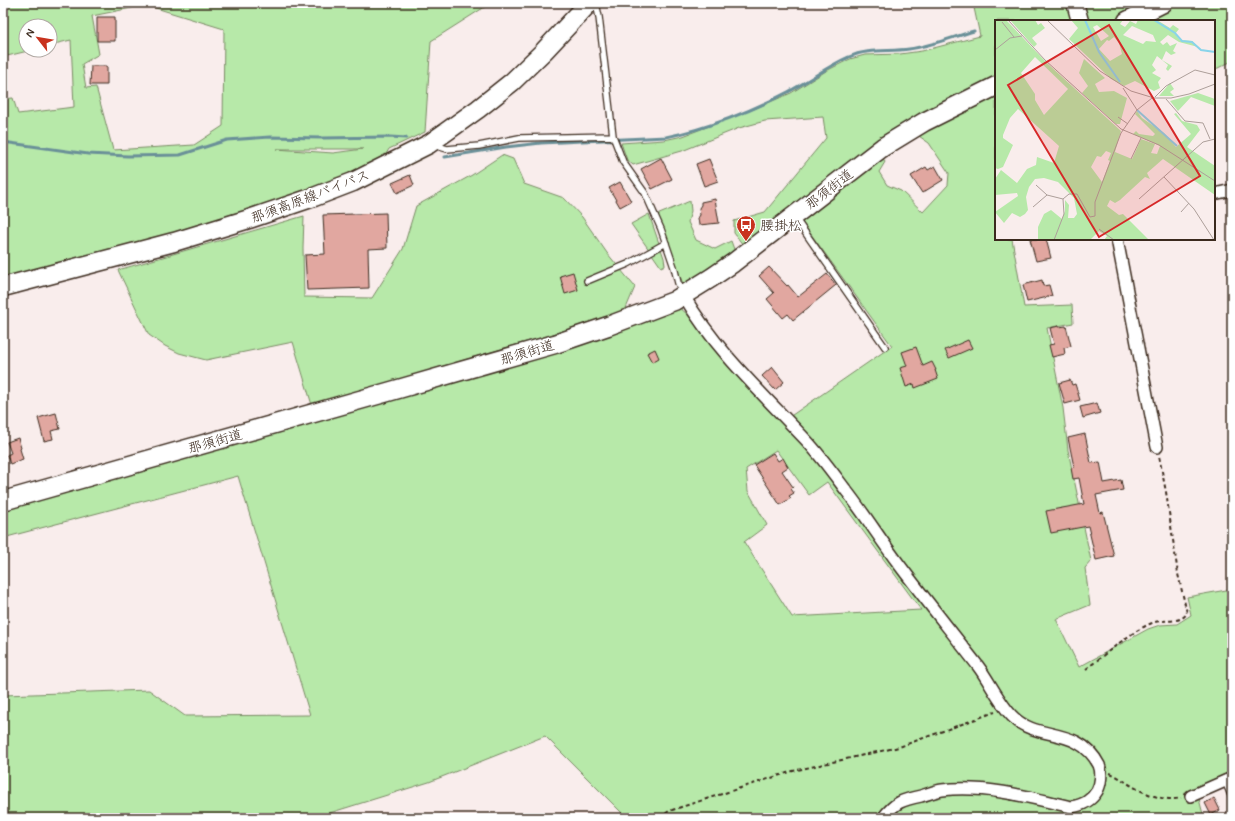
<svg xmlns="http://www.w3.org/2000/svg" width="1235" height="821" font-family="Mynerve,'Klee One',sans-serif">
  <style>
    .green { fill: #b7e9a9; stroke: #798a64; fill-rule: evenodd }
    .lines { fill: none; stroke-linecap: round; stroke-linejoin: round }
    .stream { stroke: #6a9098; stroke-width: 3 }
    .building { fill: #e1a7a0; stroke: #3b2a1e }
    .lane-casing { stroke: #3b2a1e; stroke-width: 8 }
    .street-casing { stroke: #3b2a1e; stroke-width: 14 }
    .secondary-casing { stroke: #3b2a1e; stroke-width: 19 }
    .primary-casing { stroke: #3b2a1e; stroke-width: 21 }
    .path { stroke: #3b2a1e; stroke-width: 2; stroke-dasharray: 4 3; stroke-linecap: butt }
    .lane { stroke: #fff; stroke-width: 5.5 }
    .street { stroke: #fff; stroke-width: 11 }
    .secondary { stroke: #fff; stroke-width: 16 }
    .primary { stroke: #fff; stroke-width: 18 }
    .labels { text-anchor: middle; stroke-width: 3; stroke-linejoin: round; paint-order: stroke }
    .street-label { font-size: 14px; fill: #3b2a1e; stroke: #fff }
    .poi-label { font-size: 14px; fill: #3b2a1e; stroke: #fff; text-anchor: start }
    .inset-river { fill: none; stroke: #89d4ea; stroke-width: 2 }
    .inset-road { fill: none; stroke: #ad9f9a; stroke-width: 1 }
    .view { fill: #d62828; fill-opacity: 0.15; stroke: #d62828; stroke-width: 2 }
    .inset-edge { fill: none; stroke: #3b2a1e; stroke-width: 2 }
  </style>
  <rect width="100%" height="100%" fill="#f9edec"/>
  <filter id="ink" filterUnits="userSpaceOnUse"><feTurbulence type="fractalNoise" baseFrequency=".025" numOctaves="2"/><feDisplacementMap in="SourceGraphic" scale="8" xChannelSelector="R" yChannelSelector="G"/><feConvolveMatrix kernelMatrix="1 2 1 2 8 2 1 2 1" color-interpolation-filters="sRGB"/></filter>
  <g filter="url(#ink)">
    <path class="green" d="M 3,3 L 491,3 L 431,41 L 425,132 L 389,149 L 382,161 L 250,214 L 19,274 L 3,277 L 3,99 L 13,98 L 18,114 L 74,107 L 71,40 L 50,45 L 50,26 L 26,26 L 26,50 L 32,50 L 3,57 ZM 146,5 L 224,29 L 223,126 L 194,145 L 113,150 L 96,87 L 86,88 L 82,64 L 99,54 L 92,16 ZM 276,149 L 363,149 L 333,153 Z
      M 973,3 L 1232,3 L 1232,61 L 1214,70 L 1214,21 L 996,21 L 996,239 L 1012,239 L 1024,307 L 1072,305 L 1073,323 L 1047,328 L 1063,408 L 1068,450 L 1091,561 L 1085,568 L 1090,605 L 1056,619 L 1079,667 L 1148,629 L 1160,625 L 1177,624 L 1191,615 L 1187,597 L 1232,589 L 1232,784 L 1199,799 L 1204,818 L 627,818 L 545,736 L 429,782 L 323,815 L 304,818 L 3,818 L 3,695 L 149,690 L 185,716 L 310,715 L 238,476 L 3,538 L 3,508 L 632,323 L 680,308 L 687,314 L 712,347 L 782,422 L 892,346 L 800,219 L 882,156 L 885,162 L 879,172 L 887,185 L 901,191 L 923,212 L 948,185 L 949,173 L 929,143 L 913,132 L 743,245 L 734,233 L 734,221 L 765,212 L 826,138 L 823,117 L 765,121 L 739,128 L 682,151 L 633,165 L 627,160 L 621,143 L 664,140 L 683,136 L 754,109 L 791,93 L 826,71 L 850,59 L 865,55 L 900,54 L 922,51 L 980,36 ZM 776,450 L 809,495 L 827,482 L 921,610 L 792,617 L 744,542 L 767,525 L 748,491 L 746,469 Z
      M 502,155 L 513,159 L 524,184 L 564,198 L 582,217 L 607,253 L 635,287 L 624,313 L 312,405 L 293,342 L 206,360 L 179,353 L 165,346 L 149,335 L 118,270 L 304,216 L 303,248 L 304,297 L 372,298 L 403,249 L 416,206 L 472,175 Z
      M 690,201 L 691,211 L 688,222 L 696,240 L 715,249 L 731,241 L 735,252 L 690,282 L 683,284 L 657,215 Z
      M 649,214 L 664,258 L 665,265 L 661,267 L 631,224 Z"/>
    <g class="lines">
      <path class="stream" d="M 3,142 L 88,154 L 128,156 L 180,155 L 227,140 L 270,137 L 322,138 L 390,137 L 406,138
        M 445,157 L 506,147 L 541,143 L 666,137 C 706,129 752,111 788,92 C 809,81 828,66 849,57 C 867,48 890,52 909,49 C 931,46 953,37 974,31"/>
    </g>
    <path class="building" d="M 97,17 L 115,17 L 115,41 L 97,41 Z
      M 91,66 L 107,66 L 107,85 L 90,85 Z
      M 661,158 L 672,179 L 652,189 L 641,169 Z
      M 709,159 L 718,181 L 704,186 L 696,164 Z
      M 935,166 L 943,180 L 922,193 L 911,176 L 926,167 L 928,170 Z
      M 410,175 L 414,185 L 397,193 L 392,183 Z
      M 620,182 L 631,201 L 620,207 L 609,188 Z
      M 715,199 L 719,223 L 699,225 L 698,218 L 700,215 L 699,208 L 701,205 L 701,202 Z
      M 386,213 L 387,248 L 368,249 L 369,288 L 307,290 L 305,255 L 325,254 L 323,215 Z
      M 1030,239 L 1046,239 L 1051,258 L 1036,261 Z
      M 769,267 L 787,286 L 788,285 L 798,297 L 827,274 L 836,285 L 793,320 L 788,314 L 783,318 L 767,299 L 774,293 L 759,276 Z
      M 573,272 L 578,290 L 565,294 L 560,276 Z
      M 1042,280 L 1043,286 L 1049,285 L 1052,296 L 1027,302 L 1023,285 Z
      M 1059,326 L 1059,327 L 1066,326 L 1071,346 L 1064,348 L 1065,354 L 1052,357 L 1049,345 L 1054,344 L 1050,328 Z
      M 968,340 L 972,348 L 949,358 L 945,350 Z
      M 916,347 L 923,366 L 932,362 L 936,370 L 935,370 L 938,379 L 915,388 L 914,384 L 906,387 L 900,368 L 907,366 L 902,352 Z
      M 655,349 L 659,358 L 652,362 L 647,353 Z
      M 772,367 L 784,382 L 775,390 L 762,376 Z
      M 1070,380 L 1072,385 L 1075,384 L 1080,400 L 1065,404 L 1059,383 Z
      M 1097,403 L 1100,413 L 1083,418 L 1080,407 Z
      M 56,413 L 60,429 L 51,431 L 53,439 L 44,441 L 38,418 Z
      M 1085,434 L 1091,463 L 1100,462 L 1104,483 L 1121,480 L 1123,490 L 1096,495 L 1100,513 L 1103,512 L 1114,556 L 1096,560 L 1088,526 L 1051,533 L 1046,511 L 1084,504 L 1079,478 L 1073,479 L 1071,468 L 1074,467 L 1068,438 Z
      M 18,438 L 21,448 L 20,449 L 23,459 L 10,464 L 7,455 L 11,453 L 7,442 Z
      M 773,453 L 778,461 L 783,458 L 788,467 L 782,471 L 793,487 L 791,489 L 794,493 L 789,496 L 791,498 L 780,505 L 754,465 Z
      M 1214,798 L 1220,810 L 1211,815 L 1205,803 Z"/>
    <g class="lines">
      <g class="lane-casing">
        <path id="lane" d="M 596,3 L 599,17 L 613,136 L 623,162 L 645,193 L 661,229 L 674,267 L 678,283 L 683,293
          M 434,145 L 447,149 L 479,146 L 519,138 L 613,136
          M 795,218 L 885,347
          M 587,281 L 628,264 L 666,243
          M 1225,781 L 1232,798"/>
      </g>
      <g class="street-casing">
        <path id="street" d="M 1214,194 L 1232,190
          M 1117,239 L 1157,447
          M 684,296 C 716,351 763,394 806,440 C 820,455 833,473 845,489 C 864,513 880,539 898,563 C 924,598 951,631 978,666 C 990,682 999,703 1013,717 C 1038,742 1078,725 1099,765 C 1102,772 1101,784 1097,791 C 1091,801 1083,805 1071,807 C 1030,797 985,785 942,790 C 935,791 928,794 921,796 C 902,800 895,802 883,818
          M 1191,796 L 1232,778"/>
      </g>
      <g class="secondary-casing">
        <path id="secondary" d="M 1075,3 L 1080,21"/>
      </g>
      <g class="primary-casing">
        <path id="primary" d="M 1127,21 L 1163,3
          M 3,287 L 174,242 L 249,219 L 314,197 L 353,182 L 429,144 L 478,109 L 512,82 L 544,51 L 589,3
          M 3,501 L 388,392 L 555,344 L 608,326 L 674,301 L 711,278 L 733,263 L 883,147 L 924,122 L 996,86"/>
      </g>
      <path class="path" d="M 1086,669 C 1106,654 1130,632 1152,623 C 1163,618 1180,625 1187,613 L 1178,574 L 1166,492 L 1159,456
        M 1110,773 C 1118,776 1125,782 1132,786 C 1146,794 1165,802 1181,798
        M 660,818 L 669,811 L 793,771 L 899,747 L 995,712"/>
      <use href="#lane" class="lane"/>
      <use href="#street" class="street"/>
      <use href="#secondary" class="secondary"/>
      <use href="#primary" class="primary"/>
    </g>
  </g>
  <defs>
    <g id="bus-pin" transform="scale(1)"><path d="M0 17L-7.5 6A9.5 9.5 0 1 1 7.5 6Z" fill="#c8321e" stroke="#fff"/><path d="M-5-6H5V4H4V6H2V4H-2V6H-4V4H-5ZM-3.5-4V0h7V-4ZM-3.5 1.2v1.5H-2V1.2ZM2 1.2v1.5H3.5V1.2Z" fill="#fff"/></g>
  </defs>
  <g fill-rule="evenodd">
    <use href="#bus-pin" x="746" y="225"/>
  </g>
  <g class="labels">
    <g class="street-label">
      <text transform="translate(829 189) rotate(-38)" y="5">那須街道</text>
      <text transform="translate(310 196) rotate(-21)" y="5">那須高原線バイパス</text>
      <text transform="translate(527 352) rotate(-17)" y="5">那須街道</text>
      <text transform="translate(215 441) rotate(-16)" y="5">那須街道</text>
    </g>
    <g class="poi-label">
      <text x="760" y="230">腰掛松</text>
    </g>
  </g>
  <g transform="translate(995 20)">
    <rect width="220" height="220" fill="#f9edec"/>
    <path d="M 0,0 L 11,0 L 52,43 L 126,111 L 120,132 L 137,139 L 146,119 L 160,124 L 156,133 L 162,134 L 165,126 L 138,114 L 141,111 L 144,114 L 158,116 L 160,114 L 140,94 L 142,91 L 147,98 L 169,113 L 181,127 L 196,114 L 179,94 L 181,93 L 187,101 L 202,105 L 205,110 L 192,127 L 220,146 L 220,175 L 168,139 L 152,153 L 155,159 L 150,157 L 125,180 L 120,183 L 115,180 L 112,186 L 124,195 L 128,194 L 154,220 L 109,220 L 112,216 L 104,211 L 95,220 L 43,220 L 43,207 L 49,194 L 56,190 L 67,199 L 70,191 L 70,180 L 74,185 L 73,198 L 79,198 L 82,194 L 79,178 L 63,162 L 49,158 L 40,159 L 34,167 L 31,177 L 33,190 L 30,194 L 25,197 L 17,193 L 9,203 L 0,192 L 23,176 L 22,173 L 0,175 L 0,159 L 6,150 L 22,163 L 32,149 L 41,145 L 42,137 L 59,143 L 64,126 L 23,89 L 15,98 L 8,115 L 8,118 L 18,125 L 8,147 L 3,149 L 0,148 ZM 40,37 L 73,69 L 49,95 L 40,80 L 40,74 L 26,53 ZM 111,131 L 116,133 L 113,140 L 115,141 L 107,162 L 96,147 L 102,136 L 106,137 ZM 15,0 L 40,0 L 43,5 L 46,3 L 50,8 L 37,18 L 42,24 L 39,27 ZM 76,0 L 128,0 L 125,4 L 130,7 L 135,1 L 141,4 L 143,0 L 162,0 L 175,8 L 178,5 L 184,9 L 180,14 L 185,20 L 197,21 L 203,27 L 184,22 L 173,15 L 165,22 L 168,25 L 172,22 L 175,26 L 182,23 L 178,31 L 181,33 L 176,35 L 171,31 L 167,40 L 177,46 L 173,51 L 171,49 L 173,45 L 162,36 L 157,45 L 161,50 L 157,53 L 166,58 L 163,62 L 165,68 L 159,71 L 140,61 L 129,66 L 116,59 L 74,19 L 83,8 ZM 102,5 L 114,16 L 106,21 L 98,7 ZM 137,6 L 158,15 L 161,22 L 151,21 L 148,24 L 128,15 ZM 119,17 L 124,23 L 127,34 L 115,41 L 104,29 L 112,20 L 114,21 ZM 89,39 L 110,58 L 100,64 L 104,72 L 119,71 L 132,78 L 125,104 L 121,104 L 87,73 L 93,66 L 84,53 ZM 175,63 L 179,69 L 175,72 L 179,76 L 164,76 ZM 203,73 L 220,79 L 220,86 L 196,77 L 183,91 L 175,81 Z" fill="#b7e9a9" fill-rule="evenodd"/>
    <path class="inset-river" d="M 90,0 L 104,32 L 125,62M 159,0 L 180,13 L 187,21 L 197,22 L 206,30 L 220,32M 142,90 L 182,126"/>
    <path class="inset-road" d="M 13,0 L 50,40 L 126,109 L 164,125 L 220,161M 52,0 L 105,51 L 136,71 L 159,78 L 176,78 L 194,74 L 220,64M 7,2 L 19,17M 0,30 L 15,18 L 27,16M 128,68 L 142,90M 160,77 L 171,66 L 200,50 L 220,55M 171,79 L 190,101 L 208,103 L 215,119M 123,97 L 133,104M 136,139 L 146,118M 169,157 L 199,189 L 219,220M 41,165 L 52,175M 144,179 L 208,122 L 220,119M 38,187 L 52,175 L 68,179M 186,192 L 194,183M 104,209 L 119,220M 59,220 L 69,194 L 68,179 L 74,174 L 82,174 L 95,197 L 100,196 L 100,182 L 126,113 L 142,90 L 157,78"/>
    <path class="view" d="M 114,5 L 205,156 L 104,217 L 13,65 Z"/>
    <rect width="220" height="220" class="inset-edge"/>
  </g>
  <rect width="1235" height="821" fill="none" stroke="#fff" stroke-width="16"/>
  <rect x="8" y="8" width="1219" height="805" fill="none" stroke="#3b2a1e" stroke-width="1.5" filter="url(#ink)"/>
  <g transform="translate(38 38) rotate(301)"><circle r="19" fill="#ffffff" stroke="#b1aaa5"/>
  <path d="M0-3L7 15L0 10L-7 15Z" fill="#c8321e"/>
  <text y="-6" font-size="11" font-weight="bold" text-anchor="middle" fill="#3b2a1e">N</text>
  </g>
</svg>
